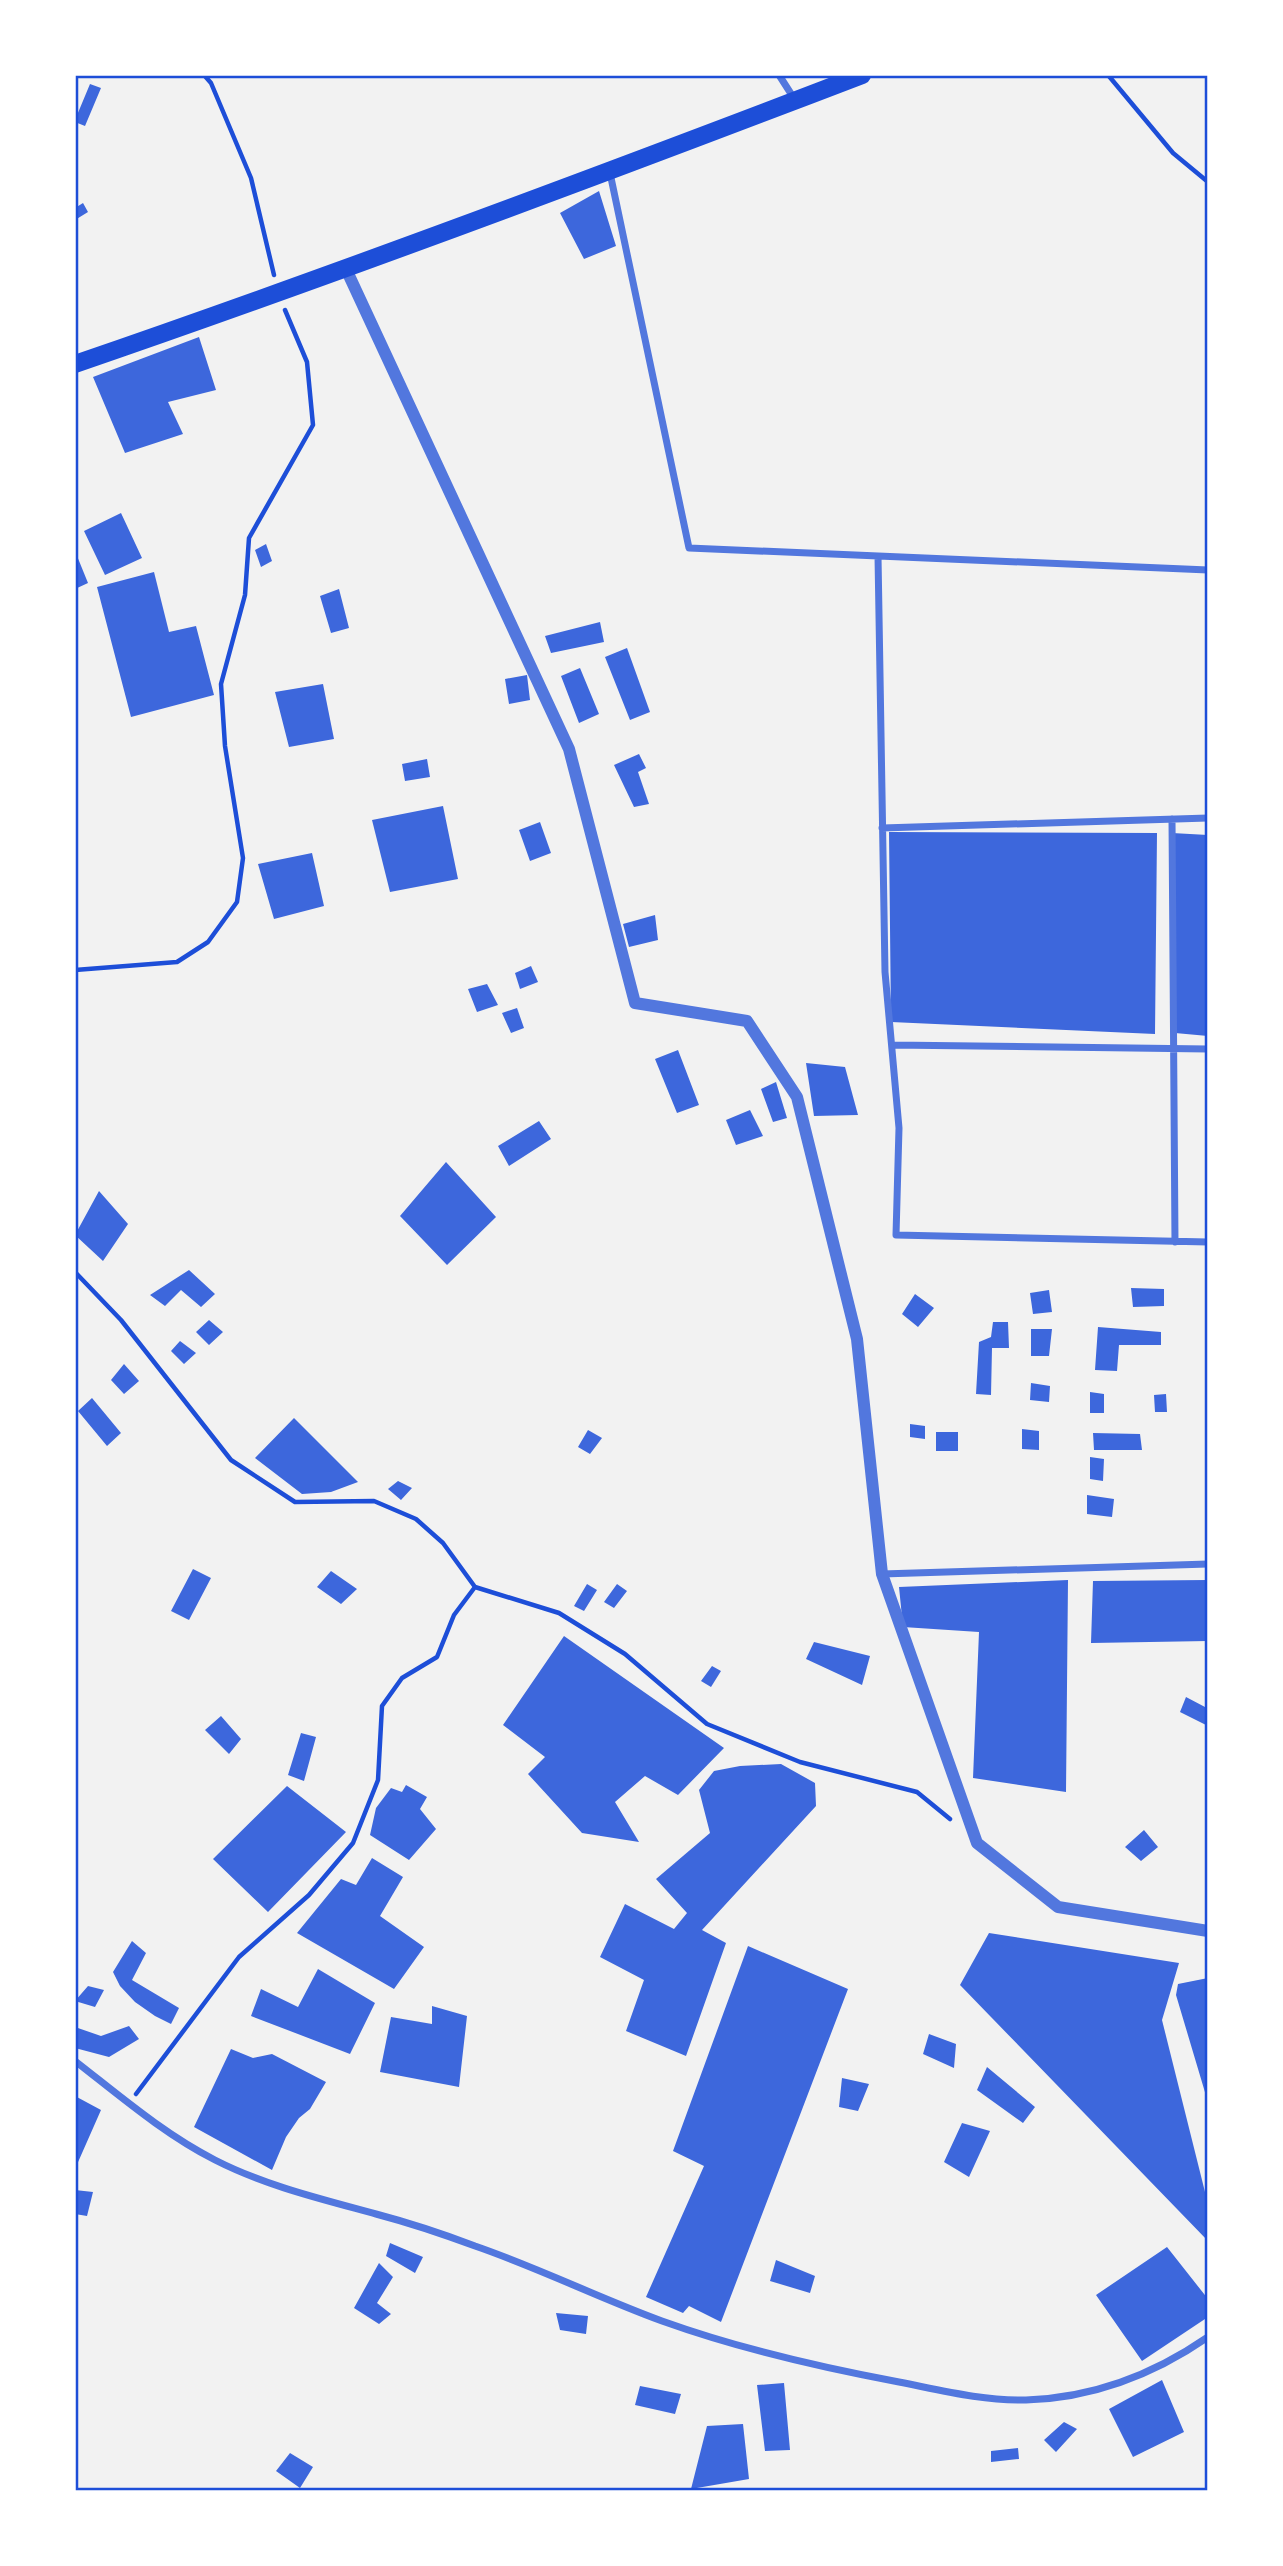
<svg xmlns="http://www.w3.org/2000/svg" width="1283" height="2566" font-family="Roboto,sans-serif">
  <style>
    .building { fill: #3d67dc }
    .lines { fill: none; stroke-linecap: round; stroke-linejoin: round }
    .path { stroke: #1d4ed8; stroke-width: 4.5 }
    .minor { stroke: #5277de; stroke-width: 7 }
    .tertiary { stroke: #5277de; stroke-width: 12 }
    .trunk { stroke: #1d4ed8; stroke-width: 18 }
    .neatline { fill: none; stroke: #1d4ed8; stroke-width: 2.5 }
  </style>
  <rect width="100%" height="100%" fill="#f2f2f2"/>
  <path class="building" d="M 90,84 L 101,88 L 85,126 L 75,122 L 75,120 Z
    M 599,191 L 616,246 L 584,259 L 560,213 Z
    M 83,203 L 88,212 L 75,220 L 75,208 Z
    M 199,337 L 216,390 L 168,402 L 183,434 L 125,453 L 93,377 Z
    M 121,513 L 142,558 L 105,575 L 84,531 Z
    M 266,544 L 272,561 L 261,567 L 255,550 Z
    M 75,551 L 88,583 L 75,589 Z
    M 154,572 L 169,632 L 196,626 L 214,695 L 131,717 L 97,587 Z
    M 339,589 L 349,628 L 331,633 L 320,596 Z
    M 600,622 L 604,642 L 551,653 L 545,636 Z
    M 627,648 L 650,712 L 630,720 L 605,657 Z
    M 580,668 L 599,714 L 579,723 L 561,676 Z
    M 527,675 L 530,700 L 509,704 L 505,679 Z
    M 323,684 L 334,739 L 289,747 L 275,692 Z
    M 639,754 L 646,768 L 638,772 L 649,804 L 634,807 L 614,765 Z
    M 427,759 L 430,777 L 405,781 L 402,764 Z
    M 443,806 L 458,879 L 390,892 L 372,820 Z
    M 540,822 L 551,853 L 530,861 L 519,830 Z
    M 889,832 L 1157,833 L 1155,1034 L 891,1022 Z
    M 1172,833 L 1208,835 L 1208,1036 L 1175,1033 Z
    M 312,853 L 324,906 L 274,919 L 258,864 Z
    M 655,915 L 658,940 L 629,947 L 623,924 Z
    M 531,966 L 538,982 L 520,989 L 515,973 Z
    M 487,984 L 498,1005 L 477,1012 L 468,989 Z
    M 517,1008 L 524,1028 L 511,1033 L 502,1013 Z
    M 678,1050 L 699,1105 L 677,1113 L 655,1059 Z
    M 806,1063 L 845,1067 L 858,1115 L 814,1116 Z
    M 776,1082 L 787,1118 L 773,1122 L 761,1089 Z
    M 750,1110 L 763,1136 L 736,1145 L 726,1120 Z
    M 539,1121 L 551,1139 L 509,1166 L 498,1146 Z
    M 446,1162 L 496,1217 L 447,1265 L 400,1216 Z
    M 99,1191 L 128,1224 L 103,1261 L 75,1235 Z
    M 189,1270 L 215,1294 L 201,1307 L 181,1290 L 165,1306 L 150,1295 Z
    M 1131,1288 L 1164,1289 L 1164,1306 L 1133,1307 Z
    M 1049,1290 L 1052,1312 L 1033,1314 L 1030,1293 Z
    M 915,1294 L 934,1308 L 918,1327 L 902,1314 Z
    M 209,1320 L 223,1332 L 209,1345 L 196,1332 Z
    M 993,1322 L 1008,1322 L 1009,1348 L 992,1348 L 991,1395 L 976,1394 L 979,1342 L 991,1337 Z
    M 1098,1327 L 1161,1332 L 1161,1345 L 1119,1345 L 1117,1371 L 1095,1370 Z
    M 1031,1329 L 1052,1329 L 1049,1356 L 1031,1356 Z
    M 180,1341 L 196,1353 L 184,1364 L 171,1351 Z
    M 124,1364 L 139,1381 L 124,1394 L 111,1380 Z
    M 1031,1383 L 1050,1386 L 1049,1402 L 1030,1400 Z
    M 1090,1392 L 1104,1394 L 1104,1413 L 1090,1413 Z
    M 1166,1394 L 1167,1412 L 1155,1412 L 1154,1395 Z
    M 92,1398 L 121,1433 L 107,1446 L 78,1411 Z
    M 294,1418 L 358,1482 L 331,1492 L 302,1494 L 255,1458 Z
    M 910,1424 L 925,1426 L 925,1439 L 910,1437 Z
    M 1022,1429 L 1039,1431 L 1039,1450 L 1022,1449 Z
    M 588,1430 L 602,1438 L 590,1454 L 578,1447 Z
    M 936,1432 L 958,1432 L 958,1451 L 936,1451 Z
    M 1093,1433 L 1140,1434 L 1142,1450 L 1094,1450 Z
    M 1090,1457 L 1104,1459 L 1103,1481 L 1090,1479 Z
    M 398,1481 L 412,1488 L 401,1500 L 388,1489 Z
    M 1087,1495 L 1114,1499 L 1112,1517 L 1087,1514 Z
    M 193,1569 L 211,1578 L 189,1620 L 171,1611 Z
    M 331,1571 L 357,1589 L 341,1604 L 317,1587 Z
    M 1068,1580 L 1066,1792 L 973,1778 L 979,1632 L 903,1627 L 899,1587 Z
    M 1208,1580 L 1208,1641 L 1091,1643 L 1093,1581 Z
    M 587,1584 L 597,1590 L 584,1611 L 574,1606 Z
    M 617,1584 L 627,1591 L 614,1608 L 604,1602 Z
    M 564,1636 L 724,1748 L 678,1795 L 645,1776 L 615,1802 L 639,1842 L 582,1833 L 528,1774 L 545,1757 L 503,1725 Z
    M 814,1642 L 870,1656 L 862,1685 L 806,1659 Z
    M 712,1666 L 721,1671 L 711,1687 L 701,1681 Z
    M 1186,1697 L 1205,1707 L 1208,1703 L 1208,1726 L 1180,1712 Z
    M 221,1716 L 241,1739 L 229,1754 L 205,1730 Z
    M 301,1733 L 316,1737 L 304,1781 L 288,1775 Z
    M 781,1764 L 815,1783 L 816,1806 L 702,1930 L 726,1943 L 686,2056 L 626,2031 L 644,1980 L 600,1957 L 625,1904 L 674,1929 L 687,1913 L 656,1879 L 710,1833 L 699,1790 L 714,1771 L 740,1766 Z
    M 406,1785 L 427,1797 L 420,1809 L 436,1829 L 409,1860 L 370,1835 L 376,1808 L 391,1788 L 402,1792 Z
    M 287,1786 L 346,1832 L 268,1912 L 213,1859 Z
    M 1144,1830 L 1158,1847 L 1141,1861 L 1125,1847 Z
    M 372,1858 L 403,1877 L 380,1916 L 424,1947 L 394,1989 L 297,1933 L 341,1879 L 356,1885 Z
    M 989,1933 L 1179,1963 L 1162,2020 L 1208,2204 L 1208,2241 L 960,1985 Z
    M 132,1941 L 146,1953 L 132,1980 L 179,2008 L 171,2024 L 155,2016 L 135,2002 L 120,1986 L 113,1972 Z
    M 748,1946 L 848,1989 L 721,2322 L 689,2306 L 683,2313 L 646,2297 L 704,2166 L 673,2151 Z
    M 318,1969 L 375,2003 L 350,2054 L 251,2016 L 261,1989 L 298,2007 Z
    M 1208,1978 L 1208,2099 L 1207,2099 L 1176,1995 L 1178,1984 Z
    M 88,1986 L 104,1990 L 95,2007 L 75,2001 Z
    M 432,2006 L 467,2016 L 459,2087 L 380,2072 L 391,2017 L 432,2024 Z
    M 129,2026 L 139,2039 L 109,2057 L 75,2048 L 75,2027 L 101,2036 Z
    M 929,2034 L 956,2044 L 954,2068 L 923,2054 Z
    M 231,2049 L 253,2058 L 272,2054 L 326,2082 L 310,2109 L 299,2118 L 286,2137 L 272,2170 L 194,2127 Z
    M 987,2067 L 1035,2107 L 1023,2123 L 977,2090 Z
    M 842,2078 L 869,2084 L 858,2111 L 839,2107 Z
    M 75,2096 L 101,2110 L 75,2169 Z
    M 962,2123 L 990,2131 L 969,2177 L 944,2162 Z
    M 75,2190 L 93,2192 L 87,2216 L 75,2214 Z
    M 390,2243 L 423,2257 L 415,2273 L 386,2256 Z
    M 1167,2247 L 1208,2299 L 1208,2317 L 1142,2361 L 1096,2295 Z
    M 776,2260 L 815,2276 L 810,2293 L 770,2281 Z
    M 379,2263 L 393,2277 L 377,2303 L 391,2314 L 379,2324 L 354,2308 Z
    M 556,2313 L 588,2316 L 586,2334 L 560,2330 Z
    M 1162,2380 L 1184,2432 L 1133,2457 L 1109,2409 Z
    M 784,2383 L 790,2450 L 765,2451 L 757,2385 Z
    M 640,2386 L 681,2394 L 675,2414 L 635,2405 Z
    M 1064,2422 L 1077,2429 L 1056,2452 L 1044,2440 Z
    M 743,2424 L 749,2479 L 691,2489 L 707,2426 Z
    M 1018,2448 L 1019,2459 L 991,2462 L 991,2451 Z
    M 290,2453 L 313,2467 L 300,2488 L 276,2471 Z"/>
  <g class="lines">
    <path class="path" d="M 204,75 L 211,83 L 251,178 L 274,275
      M 1108,75 L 1173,153 L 1208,182
      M 75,970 L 177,962 L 208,942 L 237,902 L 243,858 L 225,746 L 221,684 L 245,595 L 249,538 L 313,425 L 307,362 L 285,310
      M 75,1272 L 121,1320 L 231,1460 L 295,1502 L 374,1501 L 416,1519 L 443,1543 L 475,1587 L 559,1613 L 625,1654 L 707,1724 L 800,1762 L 917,1792 L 950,1819
      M 136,2094 L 239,1957 L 309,1895 L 353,1843 L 378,1780 L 382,1706 L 402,1678 L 437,1657 L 454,1615 L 475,1587"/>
    <path class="minor" d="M 779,75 L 795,100
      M 610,173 L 689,548 L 1208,570
      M 878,556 L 885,972 L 899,1128 L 896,1235 L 1208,1242
      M 1172,819 L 1175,1242
      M 882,828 L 1208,818
      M 892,1045 L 1208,1049
      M 882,1574 L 1208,1564
      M 75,2061 C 120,2096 164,2134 215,2160 C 266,2186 321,2199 376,2214 C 410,2223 443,2234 475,2246 C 539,2268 599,2298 662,2321 C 740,2349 818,2367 899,2382 C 940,2390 983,2401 1026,2400 C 1092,2398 1153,2375 1208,2337"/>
    <path class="tertiary" d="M 346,269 L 569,749 L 635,1003 L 747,1021 L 797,1097 L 857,1339 L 882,1574 L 977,1843 L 1058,1907 L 1208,1931"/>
    <path class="trunk" d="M 75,364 C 340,273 601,175 862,75"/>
  </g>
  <rect width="1283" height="2566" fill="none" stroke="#ffffff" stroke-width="154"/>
  <rect x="77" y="77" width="1129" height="2412" class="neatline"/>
</svg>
